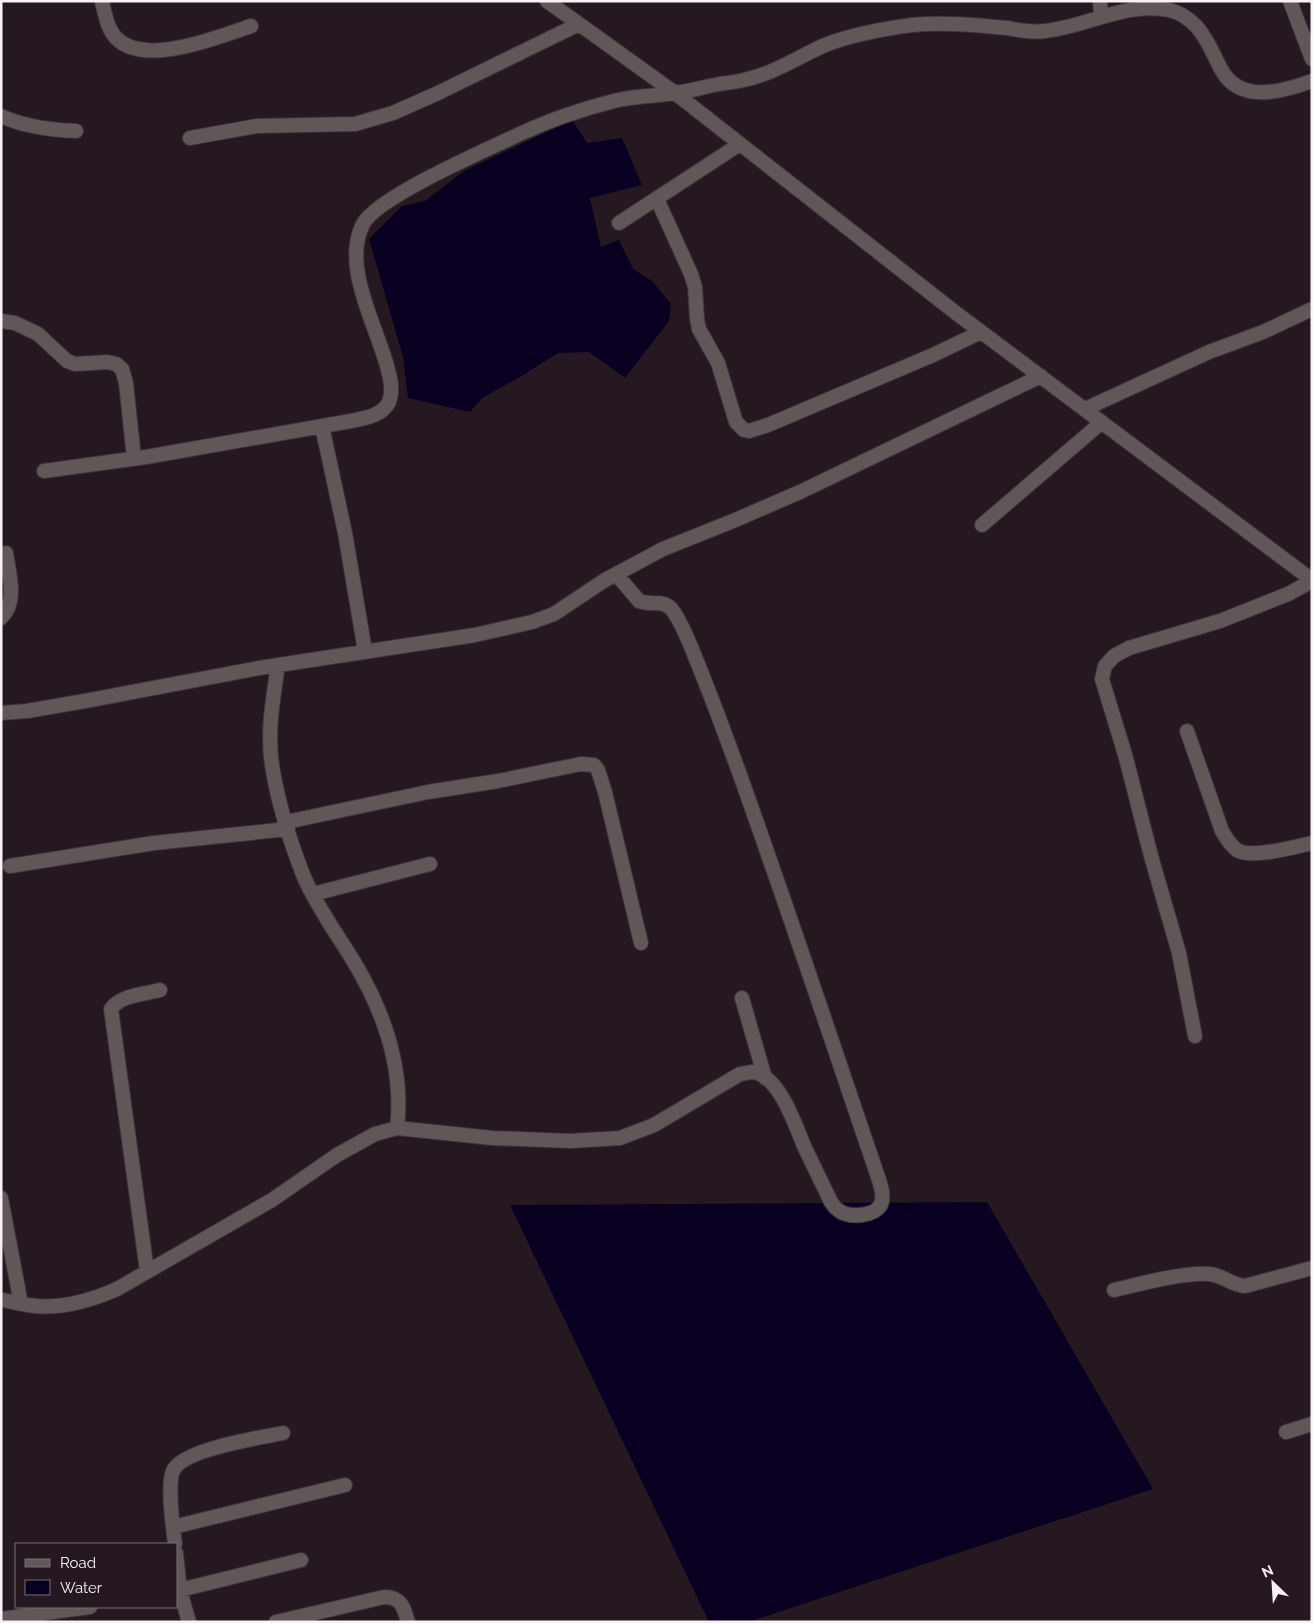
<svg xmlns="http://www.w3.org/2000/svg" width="1313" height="1623" font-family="Raleway,sans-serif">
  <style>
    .water { fill: #090021 }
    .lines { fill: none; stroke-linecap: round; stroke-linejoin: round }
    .minor-casing { stroke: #3f323a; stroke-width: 16 }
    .minor { stroke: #605759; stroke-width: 14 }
  </style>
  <rect width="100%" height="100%" fill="#251820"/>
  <path class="water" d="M 572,120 L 587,143 L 622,138 L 642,185 L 590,198 L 601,247 L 619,240 L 633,269 L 652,281 L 671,304 L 669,321 L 625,378 L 589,352 L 558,353 L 520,377 L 482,398 L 470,412 L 408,398 L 403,357 L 369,239 L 402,206 L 425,201 L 464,171 Z
    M 987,1202 L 1153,1489 L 748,1622 L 709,1622 L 510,1205 Z"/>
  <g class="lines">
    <g class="minor-casing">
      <path id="minor" d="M 102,1 C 104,11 106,22 111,31 C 134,72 218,37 251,26
        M 547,1 L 675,93 L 956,313 L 1312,580
        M 1100,1 L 1101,17
        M 1290,1 L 1312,59
        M 1,116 C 25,127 51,130 76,131
        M 190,138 L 257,126 L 355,124 L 393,113 L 438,93 L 579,24
        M 657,199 L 691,274 L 695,287 L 697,319 L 699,329 L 718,363 L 736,422 L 744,430 L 749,431 L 768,425 L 933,355 L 981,332
        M 619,223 L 740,144
        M 1,321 L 15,323 L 38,334 L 67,361 L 75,364 L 107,362 L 116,364 L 122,369 L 126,383 L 134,458
        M 1085,409 L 1209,352 L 1263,332 L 1312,309
        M 322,426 L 345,533 L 365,651
        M 44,471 L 146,457 L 351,421 C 365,418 382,416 389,402 C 393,392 391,380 388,370 C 378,328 341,267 363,224 C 377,197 490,148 522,133 C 552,119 586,108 618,100 C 637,96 656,96 675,93 C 690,91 704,87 719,84 C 727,83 735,82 744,80 C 773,74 798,57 825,45 C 853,34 882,29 912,25 C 943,22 976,25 1007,28 C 1019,30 1032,33 1045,31 C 1086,27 1126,1 1169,10 C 1180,12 1188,18 1196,26 C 1208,39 1213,54 1221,69 C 1239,104 1282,92 1312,81
        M 982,525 L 1102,422
        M 1,618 C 18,602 9,574 6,553
        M 278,665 C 273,699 266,736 273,771 C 279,806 291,844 304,877 C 317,907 337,934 354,962 C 384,1012 404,1069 397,1128
        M 1,713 L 27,711 L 85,701 L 259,668 L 475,635 L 532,622 L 554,614 L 605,580 L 663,549 L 733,521 L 800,492 L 1041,376
        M 1187,731 L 1222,831 C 1226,838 1230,845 1237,850 C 1251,859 1295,847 1312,843
        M 286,822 L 428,792 L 498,781 L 581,764 L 594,765 L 598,770 L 605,792 L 641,943
        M 10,866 L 154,843 L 288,829
        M 313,894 L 430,864
        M 742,998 L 765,1078
        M 1195,1036 L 1179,953 L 1151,856 L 1126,758 L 1102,679 L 1105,666 L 1114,656 L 1129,648 L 1220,621 L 1288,594 L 1312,581
        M 1,1198 L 21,1304
        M 147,1271 L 111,1009 C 120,995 145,994 160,990
        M 1114,1290 C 1140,1284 1184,1272 1209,1274 C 1223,1275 1231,1285 1245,1286 L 1312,1268
        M 1,1300 C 10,1301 19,1304 28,1305 C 58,1310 90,1301 117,1289 L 272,1200 L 337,1155 L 375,1134 L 397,1128 L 492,1138 L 570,1141 L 620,1138 L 654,1125 L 740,1074 C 744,1074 748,1072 752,1072 C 778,1073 796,1126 804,1146 C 813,1165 822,1183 831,1202 C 834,1207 837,1210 843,1213 C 853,1217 873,1216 880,1206 C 886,1197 879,1180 876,1171 C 831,1039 787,906 740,775 C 727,739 714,704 700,669 C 692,650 685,628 673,611 C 664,598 651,606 639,601 L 616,574
        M 1286,1432 L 1312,1424
        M 173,1527 L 345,1485
        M 175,1544 C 173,1528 167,1485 173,1471 C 182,1449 260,1438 283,1433
        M 176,1553 L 180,1591 L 189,1622
        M 176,1591 L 301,1560
        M 1,1619 L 90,1607
        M 276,1622 L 384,1597 C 401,1597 404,1607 408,1622"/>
    </g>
    <use href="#minor" class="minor"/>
  </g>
  <rect width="1313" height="1623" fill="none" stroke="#faf0f6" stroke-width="5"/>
  <rect x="15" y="1543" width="162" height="65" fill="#251820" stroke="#7a6e76"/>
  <rect x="25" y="1559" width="25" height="8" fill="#605759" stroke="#7a6e76"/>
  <text x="60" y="1568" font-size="15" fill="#faf0f6">Road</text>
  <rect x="25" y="1580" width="25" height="15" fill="#090021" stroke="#7a6e76"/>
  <text x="60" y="1593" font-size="15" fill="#faf0f6">Water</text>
  <g transform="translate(1273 1583) rotate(335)" stroke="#251820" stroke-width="4" paint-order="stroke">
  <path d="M0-4L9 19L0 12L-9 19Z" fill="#faf0f6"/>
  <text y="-8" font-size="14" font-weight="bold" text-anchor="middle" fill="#faf0f6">N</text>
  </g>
</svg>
